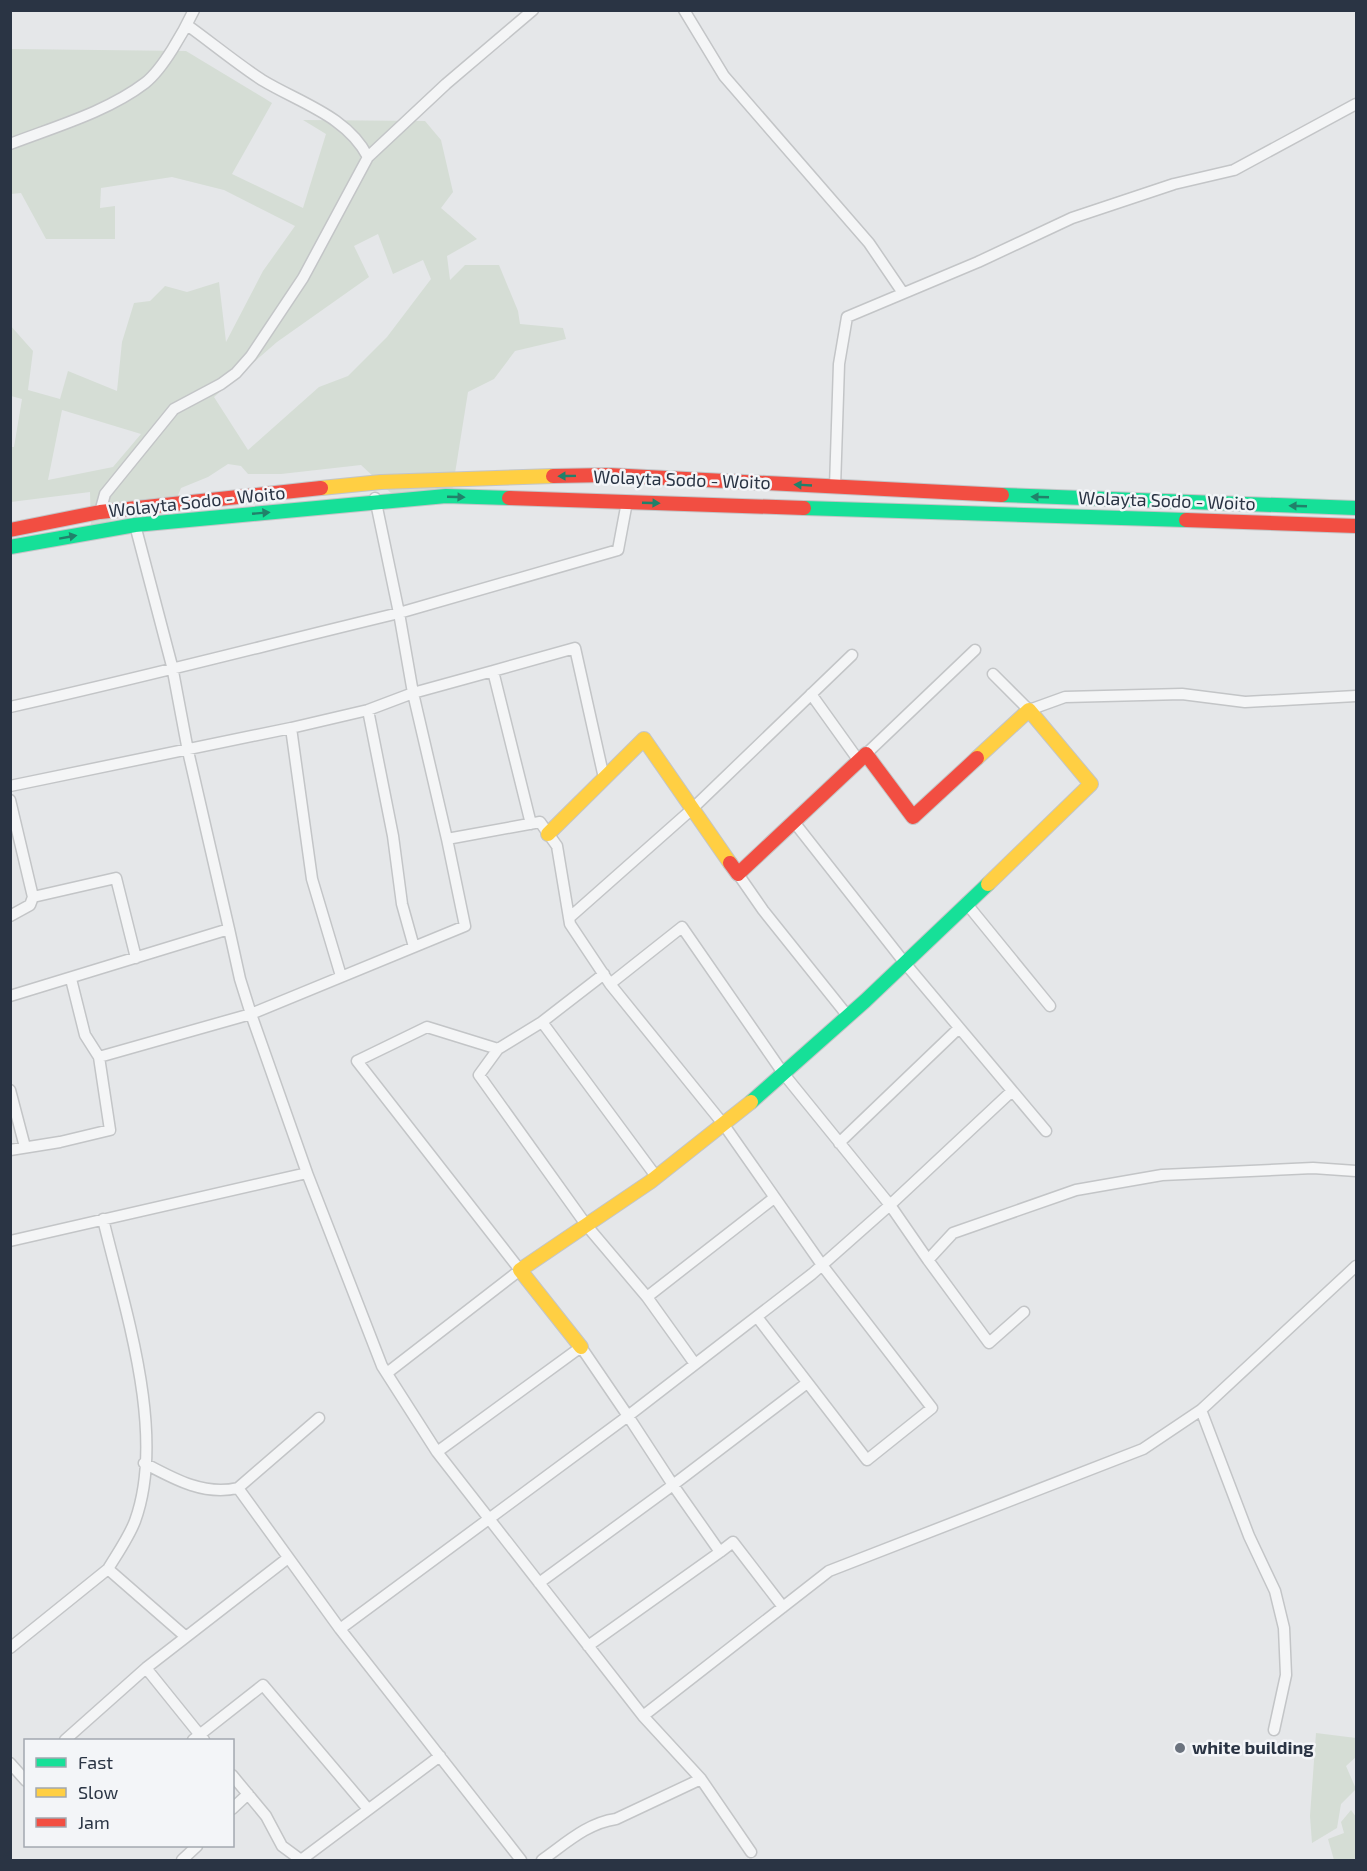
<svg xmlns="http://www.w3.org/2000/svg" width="1367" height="1871" font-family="'Exo 2',sans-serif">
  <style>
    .green { fill: #d5ddd5; fill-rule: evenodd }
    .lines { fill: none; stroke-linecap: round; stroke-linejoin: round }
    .street-casing { stroke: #c3c5c7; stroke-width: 13 }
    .fast-casing { stroke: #c3c5c7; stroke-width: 16 }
    .slow-casing { stroke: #c3c5c7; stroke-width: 16 }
    .jam-casing { stroke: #c3c5c7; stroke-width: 16 }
    .street { stroke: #f4f5f6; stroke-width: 10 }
    .fast { stroke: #16e098; stroke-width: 14 }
    .slow { stroke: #ffcf43; stroke-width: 14 }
    .jam { stroke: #f24e42; stroke-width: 14 }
    .oneway { fill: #21816a }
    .poi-dot { fill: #6b737e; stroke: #f3f5f8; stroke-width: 2 }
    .labels { text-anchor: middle; stroke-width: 5; stroke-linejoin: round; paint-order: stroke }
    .street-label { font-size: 18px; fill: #2a3444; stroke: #f3f5f8 }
    .poi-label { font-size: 18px; font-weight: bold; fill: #2a3444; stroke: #f3f5f8; text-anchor: start }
  </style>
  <rect width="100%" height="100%" fill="#e5e7e9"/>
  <path class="green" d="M 11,49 L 186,51 L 272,103 L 232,174 L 303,208 L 326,134 L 303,120 L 425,121 L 441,140 L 453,192 L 441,208 L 477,239 L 447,256 L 450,280 L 465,265 L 499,265 L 518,311 L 520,324 L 563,328 L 566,339 L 515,351 L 494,379 L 468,392 L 452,492 L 391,493 L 361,465 L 281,474 L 248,474 L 241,466 L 228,464 L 208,477 L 181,488 L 176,500 L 91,527 L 90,492 L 11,502 L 11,447 L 14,447 L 22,399 L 11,396 L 10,325 L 33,351 L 28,390 L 60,399 L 68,371 L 117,391 L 122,342 L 134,303 L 150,301 L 165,286 L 187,292 L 219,282 L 226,342 L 263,271 L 295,226 L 224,190 L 172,177 L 101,188 L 100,208 L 115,206 L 115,239 L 46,239 L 21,193 L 11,194 ZM 378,234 L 393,274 L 423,260 L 431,279 L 387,337 L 348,376 L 319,387 L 248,450 L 214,397 L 277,342 L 369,277 L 354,246 ZM 62,410 L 141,434 L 113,467 L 48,480 Z
    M 1316,1733 L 1356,1738 L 1356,1757 L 1346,1766 L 1356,1789 L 1341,1804 L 1337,1828 L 1312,1843 L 1310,1816 Z
    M 1351,1810 L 1356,1817 L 1356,1860 L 1334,1860 L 1328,1839 L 1344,1833 L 1341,1822 Z"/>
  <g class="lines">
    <g class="street-casing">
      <path id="street" d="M 684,10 L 724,76 L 869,243 L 903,293
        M 187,25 C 212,43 236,63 262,80 C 300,103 347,116 368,157
        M 10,144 C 54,127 107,112 145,83 C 163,69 184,31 194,10
        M 835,487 L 839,364 L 847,317 L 978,262 L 1072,218 L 1174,184 L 1234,170 L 1356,104
        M 375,498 L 399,613 L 618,550 L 627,502
        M 100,512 L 105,494 L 174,409 L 221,384 L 236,373 L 251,356 L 303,278 L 368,157 L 446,84 L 533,10
        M 993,674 L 1029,710 L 1065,697 L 1182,694 L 1245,702 L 1356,696
        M 811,694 L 859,761
        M 10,707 C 141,678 270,644 399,613 L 413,693 L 368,710 L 393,836 L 402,904 L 414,947
        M 866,754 L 975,650
        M 10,786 L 291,728
        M 10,800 L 33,897 L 30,905 L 10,916
        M 794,822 L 904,962 L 1046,1131
        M 531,824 L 493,671 L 575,648 L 604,778
        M 447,839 L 413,693 L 493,671
        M 738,874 L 763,910 L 847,1015
        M 33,897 L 116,878 L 136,958
        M 966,903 L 1050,1006
        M 569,918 L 691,810 L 852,655
        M 341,976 L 312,879 L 291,728 L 368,710
        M 71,979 L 85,1035 L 99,1057
        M 10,996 L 229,929 L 188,751 L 172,666 L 135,525
        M 542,1022 L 604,974
        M 498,1049 L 479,1075 L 587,1226 L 647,1297
        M 10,1090 L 25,1147
        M 839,1143 L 959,1028
        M 10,1150 L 60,1142 L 110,1130 L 99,1057 L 251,1014 L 240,979 L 229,929
        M 307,1173 L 251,1014 L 465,926 L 447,839 L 540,822 L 557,846 L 570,924 L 610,984
        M 103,1219 C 124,1307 167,1433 135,1521 C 129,1537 117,1554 108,1569 L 186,1637
        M 10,1241 L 307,1173 L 382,1366 L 437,1452
        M 928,1260 L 989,1343 L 1024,1312
        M 757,1317 L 867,1460 L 932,1408 L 822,1265 L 724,1125 L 610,984 L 682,927 L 783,1073 L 890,1205 L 1012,1091
        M 695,1364 L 647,1297 L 774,1198
        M 387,1373 L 520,1270 L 357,1061 L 427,1027 L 498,1049 L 542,1022 L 655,1175
        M 1201,1410 L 1249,1536 L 1275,1591 L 1284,1628 L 1286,1675 L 1274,1730
        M 144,1463 C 174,1479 204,1496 238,1488 L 319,1418
        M 238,1488 L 340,1629 L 521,1860
        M 539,1583 L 673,1485 L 720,1552 L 733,1542 L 783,1607
        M 340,1629 L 628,1416 L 673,1485 L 807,1383
        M 588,1646 L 720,1552
        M 10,1648 L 108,1569
        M 643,1716 L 437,1452 L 581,1347 L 628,1416 L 812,1274 L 890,1205 L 928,1260 L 953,1233 L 1076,1190 L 1162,1175 L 1313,1168 L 1356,1171
        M 65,1740 L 146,1668
        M 193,1740 L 263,1685 L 368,1809
        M 204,1740 L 146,1668 L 288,1558
        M 10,1763 L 26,1781
        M 232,1775 L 266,1816 L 282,1846 L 301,1860
        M 232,1809 L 248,1794
        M 751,1852 L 701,1779 L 643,1716 L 829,1571 L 1143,1449 L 1201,1410 L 1356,1266
        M 182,1860 L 197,1846
        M 301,1860 L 440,1756
        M 542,1860 C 565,1844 587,1823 616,1819 L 701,1779"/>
    </g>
    <g class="fast-casing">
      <path id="fast" d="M 1002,495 L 1356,508
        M 804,508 L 1186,520
        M 10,547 L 135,525 L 446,496 L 509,498
        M 751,1102 L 865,1001 L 988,884"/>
    </g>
    <g class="slow-casing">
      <path id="slow" d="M 321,488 L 381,482 L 553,476
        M 977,758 L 1029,710 L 1091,784 L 988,884
        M 548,834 L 644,739 L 730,863
        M 581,1347 L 520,1270 L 650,1182 L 751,1102"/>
    </g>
    <g class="jam-casing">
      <path id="jam" d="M 553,476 L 608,475 L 1002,495
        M 509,498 L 804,508
        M 1186,520 L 1356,526
        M 10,530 L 100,512 L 321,488
        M 730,863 L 738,874 L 866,754 L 913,817 L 977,758"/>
    </g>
    <use href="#street" class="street"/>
    <use href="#fast" class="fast"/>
    <use href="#slow" class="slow"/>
    <use href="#jam" class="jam"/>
  </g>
  <defs><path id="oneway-solid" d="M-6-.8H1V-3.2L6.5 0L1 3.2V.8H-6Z" transform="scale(1.5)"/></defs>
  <g class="oneway">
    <use href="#oneway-solid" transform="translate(567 476) rotate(179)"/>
    <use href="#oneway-solid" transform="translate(803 485) rotate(-177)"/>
    <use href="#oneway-solid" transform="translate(456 497) rotate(2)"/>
    <use href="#oneway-solid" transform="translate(1040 497) rotate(-178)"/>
    <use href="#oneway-solid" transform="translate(651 503) rotate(2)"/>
    <use href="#oneway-solid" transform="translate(1298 506) rotate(-178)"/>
    <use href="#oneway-solid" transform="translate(261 513) rotate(-5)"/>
    <use href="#oneway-solid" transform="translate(68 537) rotate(-10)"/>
  </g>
  <circle class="poi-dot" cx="1180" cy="1748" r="6"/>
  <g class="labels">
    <g class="street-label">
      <text transform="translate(682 480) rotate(2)" y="6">Wolayta Sodo - Woito</text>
      <text transform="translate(1167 501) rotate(2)" y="6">Wolayta Sodo - Woito</text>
      <text transform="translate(197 502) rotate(-6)" y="6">Wolayta Sodo - Woito</text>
    </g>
    <g class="poi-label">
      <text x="1192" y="1754">white building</text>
    </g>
  </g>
  <rect width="1367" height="1871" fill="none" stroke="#2a3444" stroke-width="24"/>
  <rect x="24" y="1739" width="210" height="108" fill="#f3f5f8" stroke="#a3a8b0" stroke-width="1.5"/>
  <rect x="36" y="1758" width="30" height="9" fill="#16e098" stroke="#a3a8b0" stroke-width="1.5"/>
  <text x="78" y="1769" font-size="18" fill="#2a3444">Fast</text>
  <rect x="36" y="1788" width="30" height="9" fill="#ffcf43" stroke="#a3a8b0" stroke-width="1.5"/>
  <text x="78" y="1799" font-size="18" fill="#2a3444">Slow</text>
  <rect x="36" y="1818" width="30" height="9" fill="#f24e42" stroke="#a3a8b0" stroke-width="1.5"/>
  <text x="78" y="1829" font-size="18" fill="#2a3444">Jam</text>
</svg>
